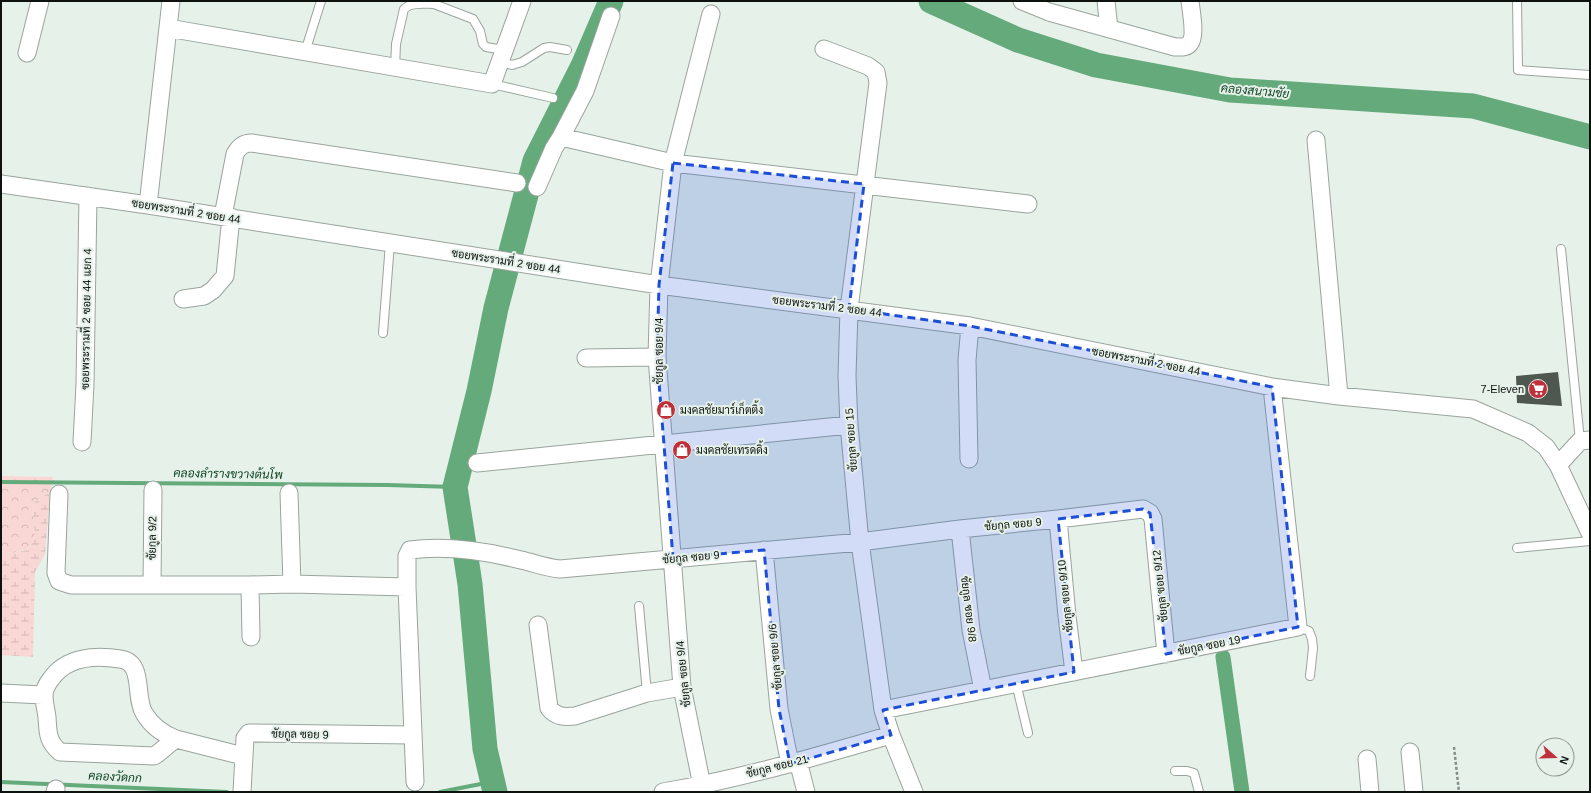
<svg xmlns="http://www.w3.org/2000/svg" width="1591" height="793" font-family="Helvetica,Sarabun,sans-serif">
  <style>
    .forest { fill: url(#forest-crowns) }
    .wetland { fill: url(#wetland-marsh) }
    .lines { fill: none; stroke-linecap: round; stroke-linejoin: round }
    .stream { stroke: #64aa7b; stroke-width: 4 }
    .canal { stroke: #64aa7b; stroke-width: 15 }
    .river { stroke: #64aa7b; stroke-width: 25 }
    .building { fill: #4e5850 }
    .service-casing { stroke: #99a49c; stroke-width: 10 }
    .minor-casing { stroke: #99a49c; stroke-width: 19 }
    .path { stroke: #878e89; stroke-width: 2.5; stroke-dasharray: 3 2; stroke-linecap: butt }
    .service { stroke: #fff; stroke-width: 8 }
    .minor { stroke: #fff; stroke-width: 17 }
    .marked { fill: #1d4ed8; fill-opacity: 0.2; stroke: #1d4ed8; stroke-width: 3; stroke-dasharray: 8 5; stroke-linejoin: round }
    .labels { text-anchor: middle; stroke-width: 4; stroke-linejoin: round; paint-order: stroke }
    .street-label { font-size: 11px; fill: #0e120f; stroke: #e6f1e9 }
    .poi-label { font-size: 11px; fill: #0e120f; stroke: #e6f1e9; text-anchor: start }
    .water-label { font-size: 12px; font-style: italic; fill: #124728; stroke: #e6f1e9 }
  </style>
  <defs>
    <pattern id="forest-crowns" width="20" height="18" patternUnits="userSpaceOnUse"><rect width="20" height="18" fill="#f8d7d5"/><path d="M2 6a3 3 0 1 1 6 0M12 15a3 3 0 1 1 6 0" fill="none" stroke="#d3b8b6"/></pattern>
    <pattern id="wetland-marsh" width="20" height="14" patternUnits="userSpaceOnUse"><rect width="20" height="14" fill="#f8d7d5"/><path d="M1 5h8M5 5V1M11 12h8M15 12V8" fill="none" stroke="#d3b8b6"/></pattern>
  </defs>
  <rect width="100%" height="100%" fill="#e6f1e9"/>
  <path class="forest" d="M 1,476 L 53,477 L 50,492 L 33,503 L 35,538 L 27,550 L 1,555 Z"/>
  <path class="wetland" d="M 50,492 L 45,554 L 35,572 L 33,657 L 1,655 L 1,555 L 28,550 L 35,538 L 33,503 Z"/>
  <g class="lines">
    <path class="stream" d="M 1,482 L 387,485 L 455,487
      M 1,782 L 227,792
      M 440,792 L 491,782"/>
    <path class="canal" d="M 1223,657 L 1242,792"/>
    <path class="river" d="M 931,1 L 1018,40 L 1096,65 L 1230,90 L 1473,106 L 1590,137
      M 495,792 L 485,749 L 470,584 L 455,487 L 479,391 L 496,308 L 535,161 L 583,66 L 611,1"/>
  </g>
  <path class="building" d="M 1558,372 L 1562,406 L 1517,403 L 1516,376 Z"/>
  <g class="lines">
    <g class="service-casing">
      <path id="service" d="M 434,1 L 434,4 L 473,19 L 480,31 L 483,44 L 486,47 L 504,50
        M 1517,1 L 1518,70 L 1590,75
        M 305,52 L 321,1
        M 500,62 L 512,65 L 522,62 L 544,48 L 550,47 L 567,50
        M 395,68 L 396,44 L 404,9 C 411,2 424,4 434,4
        M 492,84 L 553,98
        M 1561,249 L 1580,441
        M 383,333 L 390,243
        M 1517,548 L 1590,541
        M 639,606 L 647,693
        M 1298,627 L 1309,631 L 1312,639 L 1313,648 L 1310,676
        M 1016,683 L 1028,733
        M 1175,771 L 1187,771 L 1194,773 L 1199,792"/>
    </g>
    <g class="minor-casing">
      <path id="minor" d="M 1022,1 L 1049,12 L 1175,47 C 1180,47 1187,48 1190,43 C 1196,36 1191,10 1190,1
        M 1106,1 L 1109,29
        M 168,28 L 492,84 L 522,1
        M 824,49 L 868,66 L 876,72 L 878,83 L 849,309 L 847,376 L 849,425 L 860,542 L 883,710 L 891,735 L 914,792
        M 27,53 L 40,1
        M 561,137 L 585,91 L 611,16
        M 1316,140 L 1339,396
        M 1,184 L 148,205 L 659,285 L 970,326 L 1272,387 L 1339,396 L 1473,409 L 1528,433 L 1546,447 L 1558,465 L 1590,533
        M 537,187 L 554,148 L 561,137 L 673,163 L 1028,204
        M 148,205 L 171,1
        M 223,216 L 235,154 C 239,147 243,143 252,143 L 517,183
        M 183,299 L 204,296 L 213,290 L 225,276 L 231,217
        M 586,358 L 657,357
        M 82,442 L 85,384 L 88,196
        M 969,459 L 967,360 L 970,326
        M 477,463 L 849,425
        M 1558,465 L 1580,441 L 1590,440
        M 289,493 L 292,584
        M 59,494 L 56,573 L 59,581 L 71,585 L 250,585 L 292,584 L 407,587
        M 1058,519 L 1067,616 L 1074,672
        M 960,529 L 971,630 L 983,690
        M 764,550 L 779,709 L 790,764
        M 152,585 L 153,490
        M 250,585 L 251,637
        M 538,625 L 549,708 C 556,717 564,717 575,716 L 647,693 L 682,687
        M 1,693 L 43,695
        M 883,710 L 1298,627 L 1272,387
        M 176,739 C 163,734 151,725 144,713 C 134,697 145,662 120,659 C 95,655 66,657 51,679 C 47,684 44,690 44,696 C 44,702 46,710 47,717 C 48,732 47,741 60,752 L 154,756 C 162,751 168,744 176,739 L 243,756
        M 1410,752 L 1414,792
        M 1367,759 L 1370,792
        M 798,761 L 806,792
        M 415,782 L 407,587 L 407,556 L 410,550 C 448,545 485,551 521,560 C 534,563 547,568 560,569 L 860,542 L 960,529 L 1058,519 L 1143,509 L 1150,513 L 1153,519 L 1166,654
        M 702,786 L 682,687 L 657,357 L 659,285 L 673,163 L 711,14
        M 55,792 L 56,789
        M 242,792 L 245,738 L 249,733 L 412,735
        M 663,792 C 740,779 815,757 891,735"/>
    </g>
    <path class="path" d="M 1454,747 L 1459,792"/>
    <use href="#service" class="service"/>
    <use href="#minor" class="minor"/>
  </g>
  <path class="marked" d="M 673,163 L 864,184 L 849,309 L 970,326 L 1272,387 L 1298,627 L 1166,654 L 1150,513 L 1143,509 L 1058,519 L 1074,672 L 883,710 L 891,735 L 790,764 L 779,709 L 764,550 L 673,558 L 657,357 L 659,285 Z"/>
  <defs>
    <g id="supermarket-disc" transform="scale(1)"><circle r="9.5" fill="#c0303a" stroke="#e6f1e9"/><path d="M-6-5.5h2.5l.6 2H6L4.5 2H-2.5L-4.4-4H-6ZM-1.5 3.2a1.3 1.3 0 1 0 .1 0ZM3 3.2a1.3 1.3 0 1 0 .1 0Z" fill="#fff"/></g>
    <g id="shop-disc" transform="scale(1)"><circle r="9.5" fill="#c0303a" stroke="#e6f1e9"/><path d="M-5-2.5h2.3a2.7 3.5 0 0 1 5.4 0H5L5.5 6h-11ZM-1.5-2.5h3a1.5 2.3 0 0 0-3 0Z" fill="#fff"/></g>
  </defs>
  <g fill-rule="evenodd">
    <use href="#supermarket-disc" x="1538" y="389"/>
    <use href="#shop-disc" x="666" y="410"/>
    <use href="#shop-disc" x="682" y="450"/>
  </g>
  <g class="labels">
    <g class="street-label">
      <text transform="translate(186 211) rotate(9)" y="4">ซอยพระรามที่ 2 ซอย 44</text>
      <text transform="translate(506 261) rotate(9)" y="4">ซอยพระรามที่ 2 ซอย 44</text>
      <text transform="translate(827 306) rotate(7)" y="4">ซอยพระรามที่ 2 ซอย 44</text>
      <text transform="translate(86 319) rotate(-89)" y="4">ซอยพระรามที่ 2 ซอย 44 แยก 4</text>
      <text transform="translate(659 351) rotate(-90)" y="4">ชัยกูล ซอย 9/4</text>
      <text transform="translate(1146 361) rotate(11)" y="4">ซอยพระรามที่ 2 ซอย 44</text>
      <text transform="translate(851 440) rotate(-94)" y="4">ชัยกูล ซอย 15</text>
      <text transform="translate(1013 524) rotate(-5)" y="4">ชัยกูล ซอย 9</text>
      <text transform="translate(152 538) rotate(-89)" y="4">ชัยกูล 9/2</text>
      <text transform="translate(691 557) rotate(-5)" y="4">ชัยกูล ซอย 9</text>
      <text transform="translate(1160 586) rotate(-96)" y="4">ชัยกูล ซอย 9/12</text>
      <text transform="translate(1065 596) rotate(-96)" y="4">ชัยกูล ซอย 9/10</text>
      <text transform="translate(969 609) rotate(83)" y="4">ชัยกูล ซอย 9/8</text>
      <text transform="translate(1209 645) rotate(-11)" y="4">ชัยกูล ซอย 19</text>
      <text transform="translate(775 657) rotate(-95)" y="4">ชัยกูล ซอย 9/6</text>
      <text transform="translate(683 674) rotate(-96)" y="4">ชัยกูล ซอย 9/4</text>
      <text transform="translate(300 734) rotate(1)" y="4">ชัยกูล ซอย 9</text>
      <text transform="translate(777 766) rotate(-14)" y="4">ชัยกูล ซอย 21</text>
    </g>
    <g class="poi-label">
      <text x="1524" y="393" text-anchor="end">7-Eleven</text>
      <text x="680" y="414">มงคลชัยมาร์เก็ตติ้ง</text>
      <text x="696" y="454">มงคลชัยเทรดดิ้ง</text>
    </g>
    <g class="water-label">
      <text transform="translate(1255 91) rotate(5)" y="4">คลองสนามชัย</text>
      <text transform="translate(228 474) rotate(1)" y="4">คลองลำรางขวางต้นโพ</text>
      <text transform="translate(115 777) rotate(3)" y="4">คลองวัดกก</text>
    </g>
  </g>
  <rect width="1591" height="793" fill="none" stroke="#0e120f" stroke-width="4"/>
  <g transform="translate(1555 757) rotate(110)"><circle r="19" fill="#e6f1e9" stroke="#909892"/>
  <path d="M0-3L7 15L0 10L-7 15Z" fill="#c0303a"/>
  <text y="-6" font-size="11" font-weight="bold" text-anchor="middle" fill="#0e120f">N</text>
  </g>
</svg>
